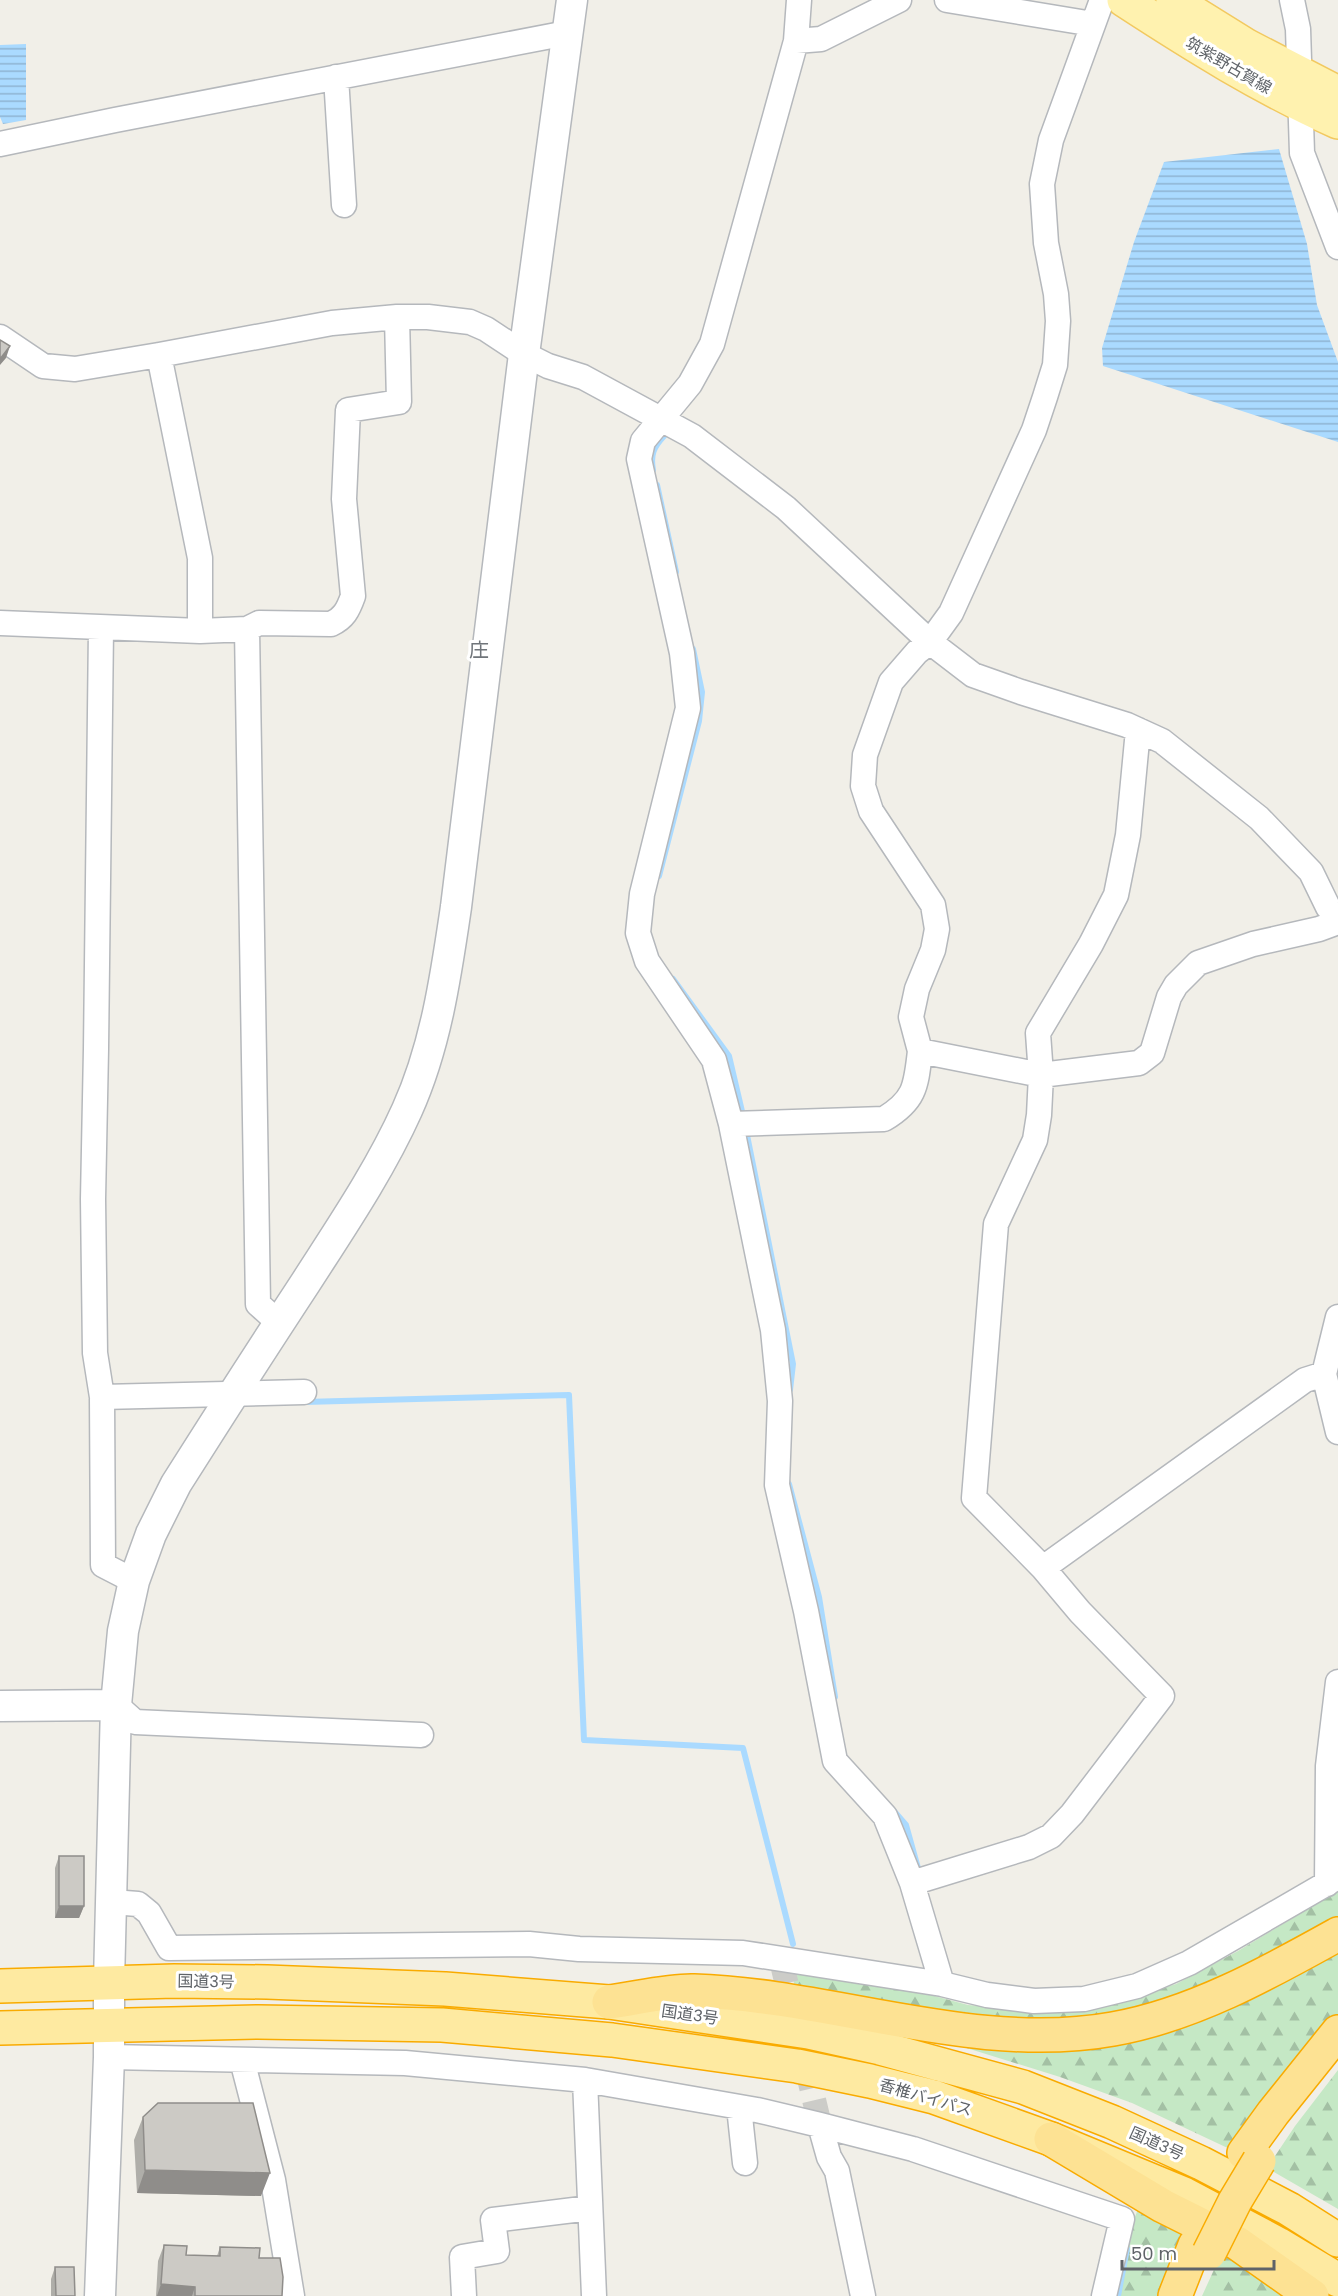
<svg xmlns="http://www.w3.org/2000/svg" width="1338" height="2296" font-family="Poppins,'Noto Sans JP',sans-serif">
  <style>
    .forest { fill: url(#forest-firs) }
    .water { fill: url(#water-rules) }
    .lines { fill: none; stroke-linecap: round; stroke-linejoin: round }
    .stream { stroke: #aadaff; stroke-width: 6 }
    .minor-tunnel { stroke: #ccccc8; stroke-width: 24; stroke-dasharray: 24 12; stroke-linecap: butt }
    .minor-casing { stroke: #b5b8bc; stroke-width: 27 }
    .tertiary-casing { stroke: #b5b8bc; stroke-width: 33 }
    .primary-casing { stroke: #f2c960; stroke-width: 36 }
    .trunk-casing { stroke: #f9ab00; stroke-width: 36 }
    .motorway-casing { stroke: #f9ab00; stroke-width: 36 }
    .minor { stroke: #fff; stroke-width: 24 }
    .tertiary { stroke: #fff; stroke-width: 30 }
    .primary { stroke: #fff2af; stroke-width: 33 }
    .trunk { stroke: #feeaa1; stroke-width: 33 }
    .motorway { stroke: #fde293; stroke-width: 33 }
    .motorway-bridge-casing { stroke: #f9ab00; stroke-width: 36; stroke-linecap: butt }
    .motorway-bridge { stroke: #fde293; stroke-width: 33 }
    .wall { fill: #afaea9 }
    .shaded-wall { fill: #8f8d8a }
    .building { fill: #cccac5; stroke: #8f8d8a; stroke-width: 1.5 }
    .labels { text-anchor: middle; stroke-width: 6; stroke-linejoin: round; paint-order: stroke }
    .street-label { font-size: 16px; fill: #5f6368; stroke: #fff }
    .quarter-label { font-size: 20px; fill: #70757a; stroke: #fff }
  </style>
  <defs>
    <pattern id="forest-firs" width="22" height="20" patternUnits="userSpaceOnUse" patternTransform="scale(1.5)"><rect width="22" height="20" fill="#c5e8c5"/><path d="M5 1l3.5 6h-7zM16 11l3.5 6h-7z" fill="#a3c0a4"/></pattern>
    <pattern id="water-rules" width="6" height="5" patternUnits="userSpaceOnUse" patternTransform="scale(1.5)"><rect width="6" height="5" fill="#aadaff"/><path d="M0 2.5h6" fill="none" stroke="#8eb4d2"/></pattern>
  </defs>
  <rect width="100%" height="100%" fill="#f1efe8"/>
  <path class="forest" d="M 1338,1891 L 1338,1924 L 1287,1952 L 1126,2015 L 985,2023 L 795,1988 L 792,1974 L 810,1970 L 886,1983 L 968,2005 L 1065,2013 L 1101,2008 L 1176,1984 L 1238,1951 Z
    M 1338,1943 L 1338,2014 L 1288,2073 L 1234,2151 L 1132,2103 L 1060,2077 L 928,2036 L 1049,2043 Z
    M 1338,2070 L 1338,2209 L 1267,2168 L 1295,2126 Z
    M 1138,2209 L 1189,2233 L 1164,2296 L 1114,2296 L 1125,2243 Z
    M 1223,2250 L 1296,2296 L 1202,2296 Z"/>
  <path class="water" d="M 26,44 L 26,120 L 3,124 L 0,117 L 0,45 Z
    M 1279,149 L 1307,244 L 1317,305 L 1338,362 L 1338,442 L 1103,366 L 1102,348 L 1134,242 L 1164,162 Z"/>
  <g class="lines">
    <path class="stream" d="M 653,470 C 650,454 654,447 664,436
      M 657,485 L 676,572
      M 659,876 L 699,721 L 702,692 L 693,649
      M 673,979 L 729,1056 L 744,1120
      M 746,1130 L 793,1364 L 790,1390
      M 304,1402 L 569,1395 L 584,1740 L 743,1748 L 793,1944
      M 789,1484 L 819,1597 L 835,1697
      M 893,1810 L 906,1825 L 918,1868
      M 1118,2296 L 1127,2249"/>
    <path class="minor-tunnel" d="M 781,1960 L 820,2125"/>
    <g class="minor-casing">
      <path id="minor" d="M 799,0 L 796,41 L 712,344 L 690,384 L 643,441 L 639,459 L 682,653 L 688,708 L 642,894 L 638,933 L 647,961 L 714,1060 L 731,1124 L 773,1330 L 780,1401 L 777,1485 L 806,1611 L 835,1761 L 885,1816 L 912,1883 L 942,1984
        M 947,0 L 1093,24
        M 1292,0 L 1298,29 L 1302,153 L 1338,247
        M 796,41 L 821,39 L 899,0
        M 336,77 L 344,205
        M 0,144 L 115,120 L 567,33
        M 0,337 L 43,366 L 75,369 L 159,355 L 332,323 L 397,317 L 428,317 L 470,322 L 486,329 L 524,354 L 548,366 L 583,377 L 692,436 L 786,508 L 930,642 L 973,675 L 1021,692 L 1127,725 L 1162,741 L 1259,818 L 1311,872 L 1328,907 L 1338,916
        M 159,355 L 200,558 L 200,631
        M 0,623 L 200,631 L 247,629 L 259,623 L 331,624 C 344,618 348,610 353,596 L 344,499 L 348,410 L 399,402 L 397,317
        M 101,628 L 96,1049 L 93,1199 L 95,1353 L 102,1397 L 103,1565 L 134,1581
        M 247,629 L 258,1304 L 279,1323
        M 920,1051 L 911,1017 L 917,989 L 933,950 L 937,929 L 933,905 L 871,811 L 863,786 L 865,755 L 891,682 L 917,652 L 930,642 L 951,613 L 1034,430 L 1045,397 L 1055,365 L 1058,321 L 1056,294 L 1046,243 L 1042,184 L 1051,140 L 1102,0
        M 731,1124 L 884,1119 C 916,1100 916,1085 920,1051 L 1041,1075 L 1139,1063 L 1152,1053 L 1169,997 L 1176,985 L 1198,963 L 1253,944 L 1319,929 L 1338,922
        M 1324,1374 L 1338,1432
        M 102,1397 L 304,1392
        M 1043,1568 L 974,1498 L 996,1224 L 1035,1140 L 1039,1115 L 1041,1075 L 1038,1033 L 1091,944 L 1116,895 L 1128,835 L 1138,730
        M 116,1705 L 135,1722 L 421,1735
        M 912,1883 L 1029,1847 L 1051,1836 L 1072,1814 L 1162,1696 L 1080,1612 L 1043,1568 L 1305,1380 L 1324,1374 L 1338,1317
        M 1327,1884 L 1328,1766 L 1338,1682
        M 112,1902 L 138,1904 L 149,1913 L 169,1948 L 529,1944 L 579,1949 L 743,1953 L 942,1984 L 987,1995 L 1034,2001 L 1084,1999 L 1137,1986 L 1189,1963 L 1338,1877
        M 109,2057 L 405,2063 L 585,2080 L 757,2110 L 820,2125 L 913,2149 L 1122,2219 L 1104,2296
        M 242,2060 L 273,2180 L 292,2296
        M 585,2080 L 594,2296
        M 739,2107 L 745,2163
        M 820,2125 L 829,2157 L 837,2171 L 863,2296
        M 464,2296 L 462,2257 L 497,2251 L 493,2220 L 590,2208"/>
    </g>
    <g class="tertiary-casing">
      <path id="tertiary" d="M 0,1706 L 116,1705
        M 100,2296 L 109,2057 L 109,1982 L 116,1705 L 123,1631 L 134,1581 L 151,1534 L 176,1484 C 219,1416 262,1349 306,1282 C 342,1226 380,1170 407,1110 C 436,1046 446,975 456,907 L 524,354 L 572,0"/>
    </g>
    <g class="primary-casing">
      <path id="primary" d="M 1124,0 C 1193,45 1262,88 1338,122
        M 1173,0 L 1247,46 L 1338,93"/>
    </g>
    <g class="trunk-casing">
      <path id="trunk" d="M 0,1986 L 174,1981 L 267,1982 L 445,1989 L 609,2002 L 808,2032 L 880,2048 L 1023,2087 L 1112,2122 L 1201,2163 L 1289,2209 L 1338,2240
        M 0,2028 L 258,2022 L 442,2025 L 612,2040 L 797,2066 L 870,2081 L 934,2097 L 1051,2139 L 1184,2194 L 1278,2244 L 1338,2280"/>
    </g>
    <g class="motorway-casing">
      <path id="motorway" d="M 609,2002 C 634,1999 669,1990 694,1991 C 832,1995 975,2054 1113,2029 C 1193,2015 1268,1973 1338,1934
        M 1051,2139 L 1163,2206 L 1237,2243 L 1312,2296
        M 1244,2153 L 1273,2113 L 1338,2032
        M 1175,2296 L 1195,2245"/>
    </g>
    <use href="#minor" class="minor"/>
    <use href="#tertiary" class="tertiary"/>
    <use href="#primary" class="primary"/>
    <use href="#trunk" class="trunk"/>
    <use href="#motorway" class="motorway"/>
    <g class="motorway-bridge-casing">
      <path id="motorway-bridge" d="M 1209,2253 L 1235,2201 L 1259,2161"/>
    </g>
    <use href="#motorway-bridge" class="motorway-bridge"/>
  </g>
  <path class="wall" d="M 59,1856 L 84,1906 L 79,1918 L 55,1918 L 55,1868 Z
    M 143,2117 L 261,2196 L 137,2193 L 134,2140 Z
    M 164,2245 L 186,2255 L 217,2256 L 220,2247 L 259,2258 L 282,2296 L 156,2296 L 158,2261 Z
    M 55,2267 L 75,2296 L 51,2296 L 51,2279 Z"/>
  <path class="shaded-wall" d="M 10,346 L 6,358 L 0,365 L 0,359 Z
    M 59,1906 L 84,1906 L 79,1918 L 55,1918 Z
    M 145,2170 L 270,2173 L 261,2196 L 137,2193 Z
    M 161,2284 L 195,2287 L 192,2296 L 157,2296 Z"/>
  <path class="building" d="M 0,340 L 10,346 L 0,359 Z
    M 59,1856 L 84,1856 L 84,1906 L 59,1906 Z
    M 158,2103 L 253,2103 L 270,2173 L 145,2170 L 143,2117 Z
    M 164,2245 L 187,2246 L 186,2255 L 220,2256 L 220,2247 L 260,2248 L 259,2258 L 280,2258 L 283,2277 L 282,2296 L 195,2296 L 195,2287 L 161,2284 Z
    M 55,2267 L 74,2267 L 75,2296 L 56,2296 Z"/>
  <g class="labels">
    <g class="street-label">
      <text transform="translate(1229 65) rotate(30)" y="6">筑紫野古賀線</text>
      <text transform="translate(206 1981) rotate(1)" y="6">国道3号</text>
      <text transform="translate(690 2014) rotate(8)" y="6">国道3号</text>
      <text transform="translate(926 2097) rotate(16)" y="6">香椎バイパス</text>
      <text transform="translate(1157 2143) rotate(24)" y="6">国道3号</text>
    </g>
    <g class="quarter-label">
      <text x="479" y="657">庄</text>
    </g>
  </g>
  <path d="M1122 2260v9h152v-9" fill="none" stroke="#5f6368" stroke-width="3"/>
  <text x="1131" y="2260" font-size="18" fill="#5f6368" stroke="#ffffff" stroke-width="4.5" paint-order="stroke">50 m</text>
</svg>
